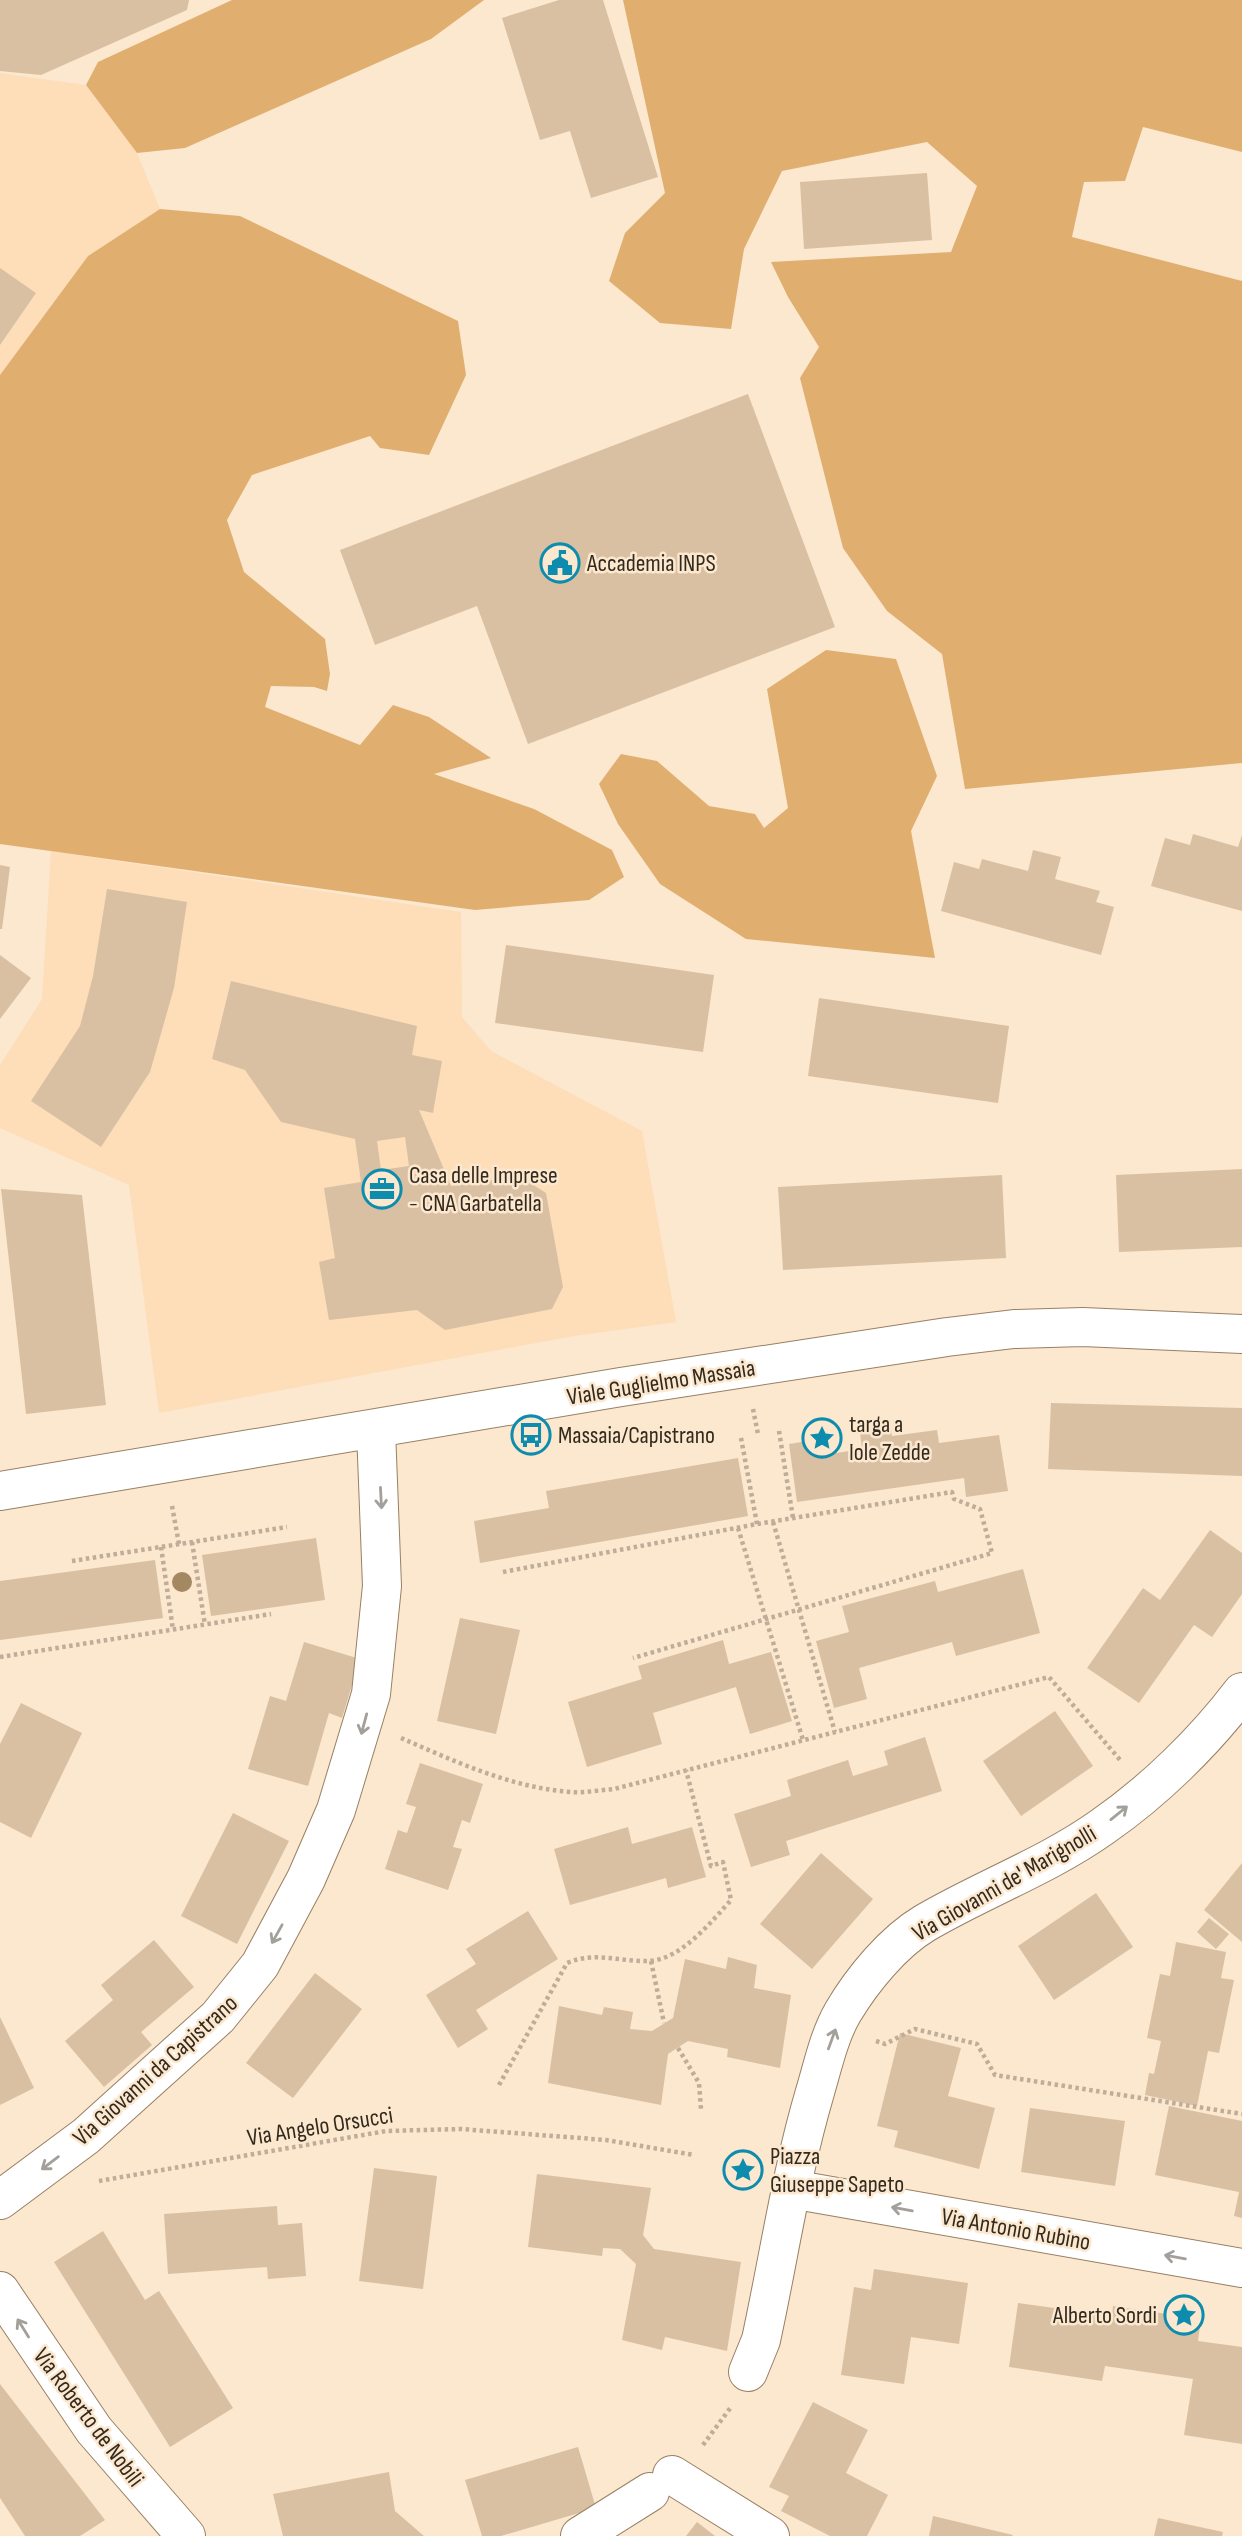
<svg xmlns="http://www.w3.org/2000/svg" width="1242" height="2536" font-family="'Sofia Sans Condensed',sans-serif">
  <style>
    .built { fill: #fddeb9 }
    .forest { fill: #e0af70 }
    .building { fill: #d9c0a2; fill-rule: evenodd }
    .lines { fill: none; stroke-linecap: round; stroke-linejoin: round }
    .minor-casing { stroke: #978064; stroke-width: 40 }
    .path { stroke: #bfad99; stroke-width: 4.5; stroke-dasharray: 3.5 3.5; stroke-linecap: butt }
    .minor { stroke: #fff; stroke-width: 38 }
    .tree { fill: #a48861 }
    .oneway { stroke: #a39f9a }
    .labels { text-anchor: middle; stroke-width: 5; stroke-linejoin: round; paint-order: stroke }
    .poi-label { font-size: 24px; fill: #332a1e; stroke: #fce7cf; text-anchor: start }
    .street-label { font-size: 24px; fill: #332a1e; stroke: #fce7cf }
  </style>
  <rect width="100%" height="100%" fill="#fce7cf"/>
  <path class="built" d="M 0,73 L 86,85 L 137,153 L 160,209 L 88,256 L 0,375 Z
    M 51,851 L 461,912 L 462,1017 L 491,1051 L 642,1131 L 676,1322 L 574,1336 L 159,1413 L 129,1185 L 0,1128 L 0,1065 L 42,999 Z"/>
  <path class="forest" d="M 232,0 L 484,0 L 431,39 L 185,148 L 137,153 L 86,85 L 98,62 Z
    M 623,0 L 1242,0 L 1242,152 L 1143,127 L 1125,181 L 1084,182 L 1072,237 L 1242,281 L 1242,763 L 965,789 L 942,654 L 887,611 L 843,548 L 800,378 L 819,347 L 788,297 L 771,262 L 951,252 L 977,186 L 927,142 L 782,171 L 744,249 L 731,329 L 660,323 L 609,281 L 625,233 L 665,193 Z
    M 160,209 L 240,216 L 458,321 L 466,375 L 429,455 L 380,448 L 370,436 L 252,475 L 227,520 L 244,572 L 325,639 L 330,674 L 327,691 L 314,687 L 271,686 L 265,707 L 360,745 L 393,705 L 429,717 L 491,758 L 434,774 L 534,809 L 612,850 L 624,877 L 589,900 L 475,910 L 0,844 L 0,375 L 88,256 Z
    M 826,650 L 896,659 L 937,776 L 911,831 L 935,958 L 746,939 L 660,884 L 618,824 L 599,784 L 621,754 L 657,761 L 709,806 L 755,814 L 764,828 L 788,808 L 767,689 Z"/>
  <path class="building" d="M 0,0 L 189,0 L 187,10 L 41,75 L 0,71 Z
    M 559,0 L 603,0 L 658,177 L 591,198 L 570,131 L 540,140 L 502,18 Z
    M 927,173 L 932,240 L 804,249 L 800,182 Z
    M 0,268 L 36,293 L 0,345 Z
    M 748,394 L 835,627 L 528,744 L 477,606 L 375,645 L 340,550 Z
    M 1193,834 L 1238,847 L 1242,835 L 1242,911 L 1151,886 L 1165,838 L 1190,845 Z
    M 1033,850 L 1061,857 L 1055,879 L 1100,891 L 1096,902 L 1114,907 L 1101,955 L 941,911 L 954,862 L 979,869 L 982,859 L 1028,871 Z
    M 0,865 L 10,867 L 2,929 L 0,929 Z
    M 107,889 L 187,902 L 174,988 L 150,1072 L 101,1147 L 31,1101 L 80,1026 L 93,976 Z
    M 506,945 L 714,975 L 703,1052 L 495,1023 Z
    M 0,955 L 31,978 L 0,1019 Z
    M 231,981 L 417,1026 L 412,1055 L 442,1061 L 433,1113 L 419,1110 L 451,1186 L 519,1176 L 546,1193 L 563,1287 L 552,1309 L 445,1330 L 417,1310 L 329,1320 L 319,1262 L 335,1258 L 324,1188 L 361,1182 L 355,1139 L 281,1122 L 245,1070 L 212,1059 ZM 405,1137 L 409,1166 L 381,1170 L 377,1141 Z
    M 819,998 L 1009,1026 L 998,1103 L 808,1076 Z
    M 1242,1169 L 1242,1247 L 1119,1252 L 1116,1175 Z
    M 1002,1175 L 1006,1258 L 783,1270 L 778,1187 Z
    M 1,1189 L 82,1195 L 106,1405 L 26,1414 Z
    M 1051,1403 L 1242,1408 L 1242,1476 L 1048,1469 Z
    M 891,1429 L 892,1436 L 937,1430 L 939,1443 L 999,1435 L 1008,1491 L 966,1497 L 964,1478 L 797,1502 L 789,1444 L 828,1438 L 830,1454 L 862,1449 L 860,1433 Z
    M 738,1458 L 748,1516 L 480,1563 L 474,1521 L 549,1508 L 546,1491 Z
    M 1210,1530 L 1242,1553 L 1242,1594 L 1212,1637 L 1194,1625 L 1139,1703 L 1087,1668 L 1143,1588 L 1160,1600 Z
    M 316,1538 L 325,1600 L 211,1616 L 202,1555 Z
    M 155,1560 L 163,1618 L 0,1640 L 0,1581 Z
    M 1023,1569 L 1040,1633 L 956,1656 L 952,1642 L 859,1668 L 867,1699 L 834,1708 L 816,1641 L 849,1632 L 842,1606 L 935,1581 L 938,1592 Z
    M 460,1618 L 520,1630 L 496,1734 L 437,1721 Z
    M 723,1640 L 729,1664 L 771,1652 L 792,1721 L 750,1734 L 736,1687 L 653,1713 L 662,1744 L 587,1767 L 568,1702 L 642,1679 L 638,1666 Z
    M 304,1642 L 360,1659 L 342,1718 L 329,1713 L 308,1786 L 248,1769 L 270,1696 L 286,1701 Z
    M 21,1703 L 82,1733 L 31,1838 L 0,1822 L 0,1744 Z
    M 1055,1711 L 1093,1766 L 1021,1816 L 983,1761 Z
    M 925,1737 L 942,1791 L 786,1841 L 790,1855 L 751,1867 L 734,1814 L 791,1796 L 787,1780 L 848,1760 L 853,1776 L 888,1765 L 884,1751 Z
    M 420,1763 L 483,1784 L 470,1823 L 462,1820 L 453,1847 L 462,1849 L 448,1890 L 385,1869 L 398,1830 L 407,1833 L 416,1807 L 406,1804 Z
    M 233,1813 L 289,1841 L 237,1944 L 181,1916 Z
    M 628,1827 L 632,1844 L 692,1827 L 706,1877 L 668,1888 L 666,1878 L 570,1905 L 554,1849 Z
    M 821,1853 L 873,1899 L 812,1969 L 760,1924 Z
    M 1242,1863 L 1242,1942 L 1204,1910 Z
    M 1096,1893 L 1133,1947 L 1054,2000 L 1018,1946 Z
    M 528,1911 L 558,1959 L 476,2010 L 488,2029 L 458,2048 L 426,1995 L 476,1964 L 466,1949 Z
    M 1209,1918 L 1229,1934 L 1216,1949 L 1197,1932 Z
    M 154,1940 L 194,1987 L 141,2032 L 152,2045 L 104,2087 L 65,2041 L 113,2000 L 101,1985 Z
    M 1176,1942 L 1226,1952 L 1221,1978 L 1234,1980 L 1219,2053 L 1208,2051 L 1197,2106 L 1145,2095 L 1149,2073 L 1154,2074 L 1161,2041 L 1147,2038 L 1160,1974 L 1170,1976 Z
    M 728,1957 L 757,1965 L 754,1988 L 791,1995 L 780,2068 L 727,2057 L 728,2049 L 688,2041 L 668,2054 L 661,2105 L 548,2083 L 559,2006 L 602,2015 L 604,2007 L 633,2012 L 630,2029 L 652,2031 L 673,2018 L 685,1959 L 726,1969 Z
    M 315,1973 L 362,2009 L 293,2098 L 246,2063 Z
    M 0,2017 L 34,2088 L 0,2105 Z
    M 900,2033 L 961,2048 L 948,2096 L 995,2108 L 979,2169 L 894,2147 L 898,2131 L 877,2126 Z
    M 1169,2106 L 1242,2121 L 1242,2218 L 1234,2216 L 1239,2192 L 1155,2175 Z
    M 1030,2108 L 1125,2121 L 1115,2186 L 1021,2172 Z
    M 374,2168 L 437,2176 L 423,2289 L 359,2281 Z
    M 537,2174 L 651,2188 L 643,2235 L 654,2249 L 741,2262 L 727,2351 L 665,2337 L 662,2350 L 622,2340 L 636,2264 L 620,2249 L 603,2248 L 602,2256 L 528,2247 Z
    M 277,2206 L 278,2225 L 302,2223 L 306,2276 L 268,2279 L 267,2267 L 168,2274 L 164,2214 Z
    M 103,2231 L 145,2300 L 159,2291 L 233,2408 L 170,2447 L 54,2262 Z
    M 874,2269 L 968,2283 L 959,2344 L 911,2337 L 904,2384 L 841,2375 L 854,2287 L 871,2290 Z
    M 1018,2303 L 1112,2316 L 1113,2306 L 1201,2319 L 1198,2341 L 1242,2347 L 1242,2444 L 1184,2435 L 1193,2379 L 1105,2366 L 1102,2381 L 1009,2367 Z
    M 0,2384 L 105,2520 L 80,2536 L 25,2536 L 0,2498 Z
    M 813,2402 L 868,2430 L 846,2473 L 888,2495 L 867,2536 L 830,2536 L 781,2511 L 789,2496 L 769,2487 Z
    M 578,2447 L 596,2508 L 501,2536 L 482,2536 L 465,2480 Z
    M 389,2472 L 395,2511 L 424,2536 L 283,2536 L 273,2494 Z
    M 933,2516 L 1013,2535 L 1012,2536 L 929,2536 Z
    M 1158,2518 L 1223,2532 L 1222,2536 L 1154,2536 Z
    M 697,2522 L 715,2536 L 686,2536 Z"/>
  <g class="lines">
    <g class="minor-casing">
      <path id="minor" d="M 0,1491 L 621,1387 L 947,1337 L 1014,1329 L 1083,1327 L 1242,1334
        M 791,2189 L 1242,2268
        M 0,2200 L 86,2136 L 218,2017 L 260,1965 L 306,1879 L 336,1810 L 371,1694 L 382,1586 L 376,1430
        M 0,2291 L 94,2430 L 186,2536
        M 748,2372 L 761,2340 C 779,2257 791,2173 815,2092 C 823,2065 829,2036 843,2012 C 862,1980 893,1942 925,1923 C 983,1889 1047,1866 1102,1827 C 1154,1791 1204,1742 1242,1692
        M 672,2475 L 770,2536
        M 580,2536 L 650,2492"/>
    </g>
    <path class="path" d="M 753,1409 L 758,1434
      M 779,1431 L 793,1518
      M 741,1438 L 757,1524
      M 172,1506 L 179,1544
      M 773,1522 L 835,1732
      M 738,1528 L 803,1740
      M 192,1542 L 205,1625
      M 161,1547 L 173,1630
      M 72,1561 L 287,1527
      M 503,1572 L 757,1524 L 952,1492 L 954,1499 L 980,1509 L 992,1553 L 633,1658
      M 0,1657 L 271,1614
      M 401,1738 C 454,1761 512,1788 571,1792 C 585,1793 600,1790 614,1789 L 1049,1677 L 1121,1761
      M 651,1961 L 664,2023
      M 876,2041 L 885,2044 L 915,2029 L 977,2044 L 995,2075 L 1242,2114
      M 678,2048 L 699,2083 L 701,2109
      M 499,2085 L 567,1963 C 595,1951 620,1962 648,1961 C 681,1960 711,1922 731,1900 L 723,1862 L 711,1866 L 686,1770
      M 99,2181 L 386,2131 L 461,2129 L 606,2140 L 694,2155
      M 703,2445 L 731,2407"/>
    <use href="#minor" class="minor"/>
  </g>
  <circle class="tree" cx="182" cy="1582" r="10"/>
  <defs><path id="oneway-shaft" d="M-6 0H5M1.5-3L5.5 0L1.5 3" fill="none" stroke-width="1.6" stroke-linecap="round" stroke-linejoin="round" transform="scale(1.75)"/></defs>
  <g class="oneway">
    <use href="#oneway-shaft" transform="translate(381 1498) rotate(87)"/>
    <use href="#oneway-shaft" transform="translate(364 1724) rotate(105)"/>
    <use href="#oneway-shaft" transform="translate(1119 1813) rotate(-39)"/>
    <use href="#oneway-shaft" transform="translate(277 1934) rotate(119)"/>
    <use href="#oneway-shaft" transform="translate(832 2039) rotate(-70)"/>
    <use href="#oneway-shaft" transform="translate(50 2163) rotate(143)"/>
    <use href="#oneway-shaft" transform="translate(902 2209) rotate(-170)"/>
    <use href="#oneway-shaft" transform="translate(1175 2257) rotate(-170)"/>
    <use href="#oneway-shaft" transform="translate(23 2328) rotate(-122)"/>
  </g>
  <defs>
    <g id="civic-ring" transform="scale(2.0125)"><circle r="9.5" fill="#fce7cf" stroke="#0d8cad" stroke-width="1.5"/><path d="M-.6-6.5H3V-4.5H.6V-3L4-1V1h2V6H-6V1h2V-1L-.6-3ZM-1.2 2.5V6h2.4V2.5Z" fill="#0d8cad"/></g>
    <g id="office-ring" transform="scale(2.0125)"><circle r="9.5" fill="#fce7cf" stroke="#0d8cad" stroke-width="1.5"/><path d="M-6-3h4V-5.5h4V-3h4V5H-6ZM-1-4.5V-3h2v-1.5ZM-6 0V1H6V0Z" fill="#0d8cad"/></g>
    <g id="bus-ring" transform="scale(2.0125)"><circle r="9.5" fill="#fce7cf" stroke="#0d8cad" stroke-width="1.5"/><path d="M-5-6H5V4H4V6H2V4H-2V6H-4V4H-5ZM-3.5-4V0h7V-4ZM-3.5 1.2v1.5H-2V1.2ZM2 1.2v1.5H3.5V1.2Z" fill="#0d8cad"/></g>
    <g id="sight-ring" transform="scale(2.0125)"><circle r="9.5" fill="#fce7cf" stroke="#0d8cad" stroke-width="1.5"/><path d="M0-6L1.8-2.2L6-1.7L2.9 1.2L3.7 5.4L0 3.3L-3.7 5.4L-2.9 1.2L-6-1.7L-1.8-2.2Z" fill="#0d8cad"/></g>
  </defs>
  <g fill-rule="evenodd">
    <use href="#civic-ring" x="560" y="563"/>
    <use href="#office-ring" x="382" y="1189"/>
    <use href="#bus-ring" x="531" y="1435"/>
    <use href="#sight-ring" x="822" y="1438"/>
    <use href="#sight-ring" x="743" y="2170"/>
    <use href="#sight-ring" x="1184" y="2315"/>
  </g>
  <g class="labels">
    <g class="poi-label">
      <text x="587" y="571">Accademia INPS</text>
      <text x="409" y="1183">Casa delle Imprese<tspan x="409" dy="28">- CNA Garbatella</tspan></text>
      <text x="849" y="1432">targa a<tspan x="849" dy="28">Iole Zedde</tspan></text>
      <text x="558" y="1443">Massaia/Capistrano</text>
      <text x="770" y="2164">Piazza<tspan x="770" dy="28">Giuseppe Sapeto</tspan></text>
      <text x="1157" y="2323" text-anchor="end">Alberto Sordi</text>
    </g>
    <g class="street-label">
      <text transform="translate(661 1382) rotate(-9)" y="8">Viale Guglielmo Massaia</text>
      <text transform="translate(1004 1883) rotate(-30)" y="8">Via Giovanni de' Marignolli</text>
      <text transform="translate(155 2070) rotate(-42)" y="8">Via Giovanni da Capistrano</text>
      <text transform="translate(320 2126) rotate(-9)" y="8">Via Angelo Orsucci</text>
      <text transform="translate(1016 2229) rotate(10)" y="8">Via Antonio Rubino</text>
      <text transform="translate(89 2417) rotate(53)" y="8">Via Roberto de Nobili</text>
    </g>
  </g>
</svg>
